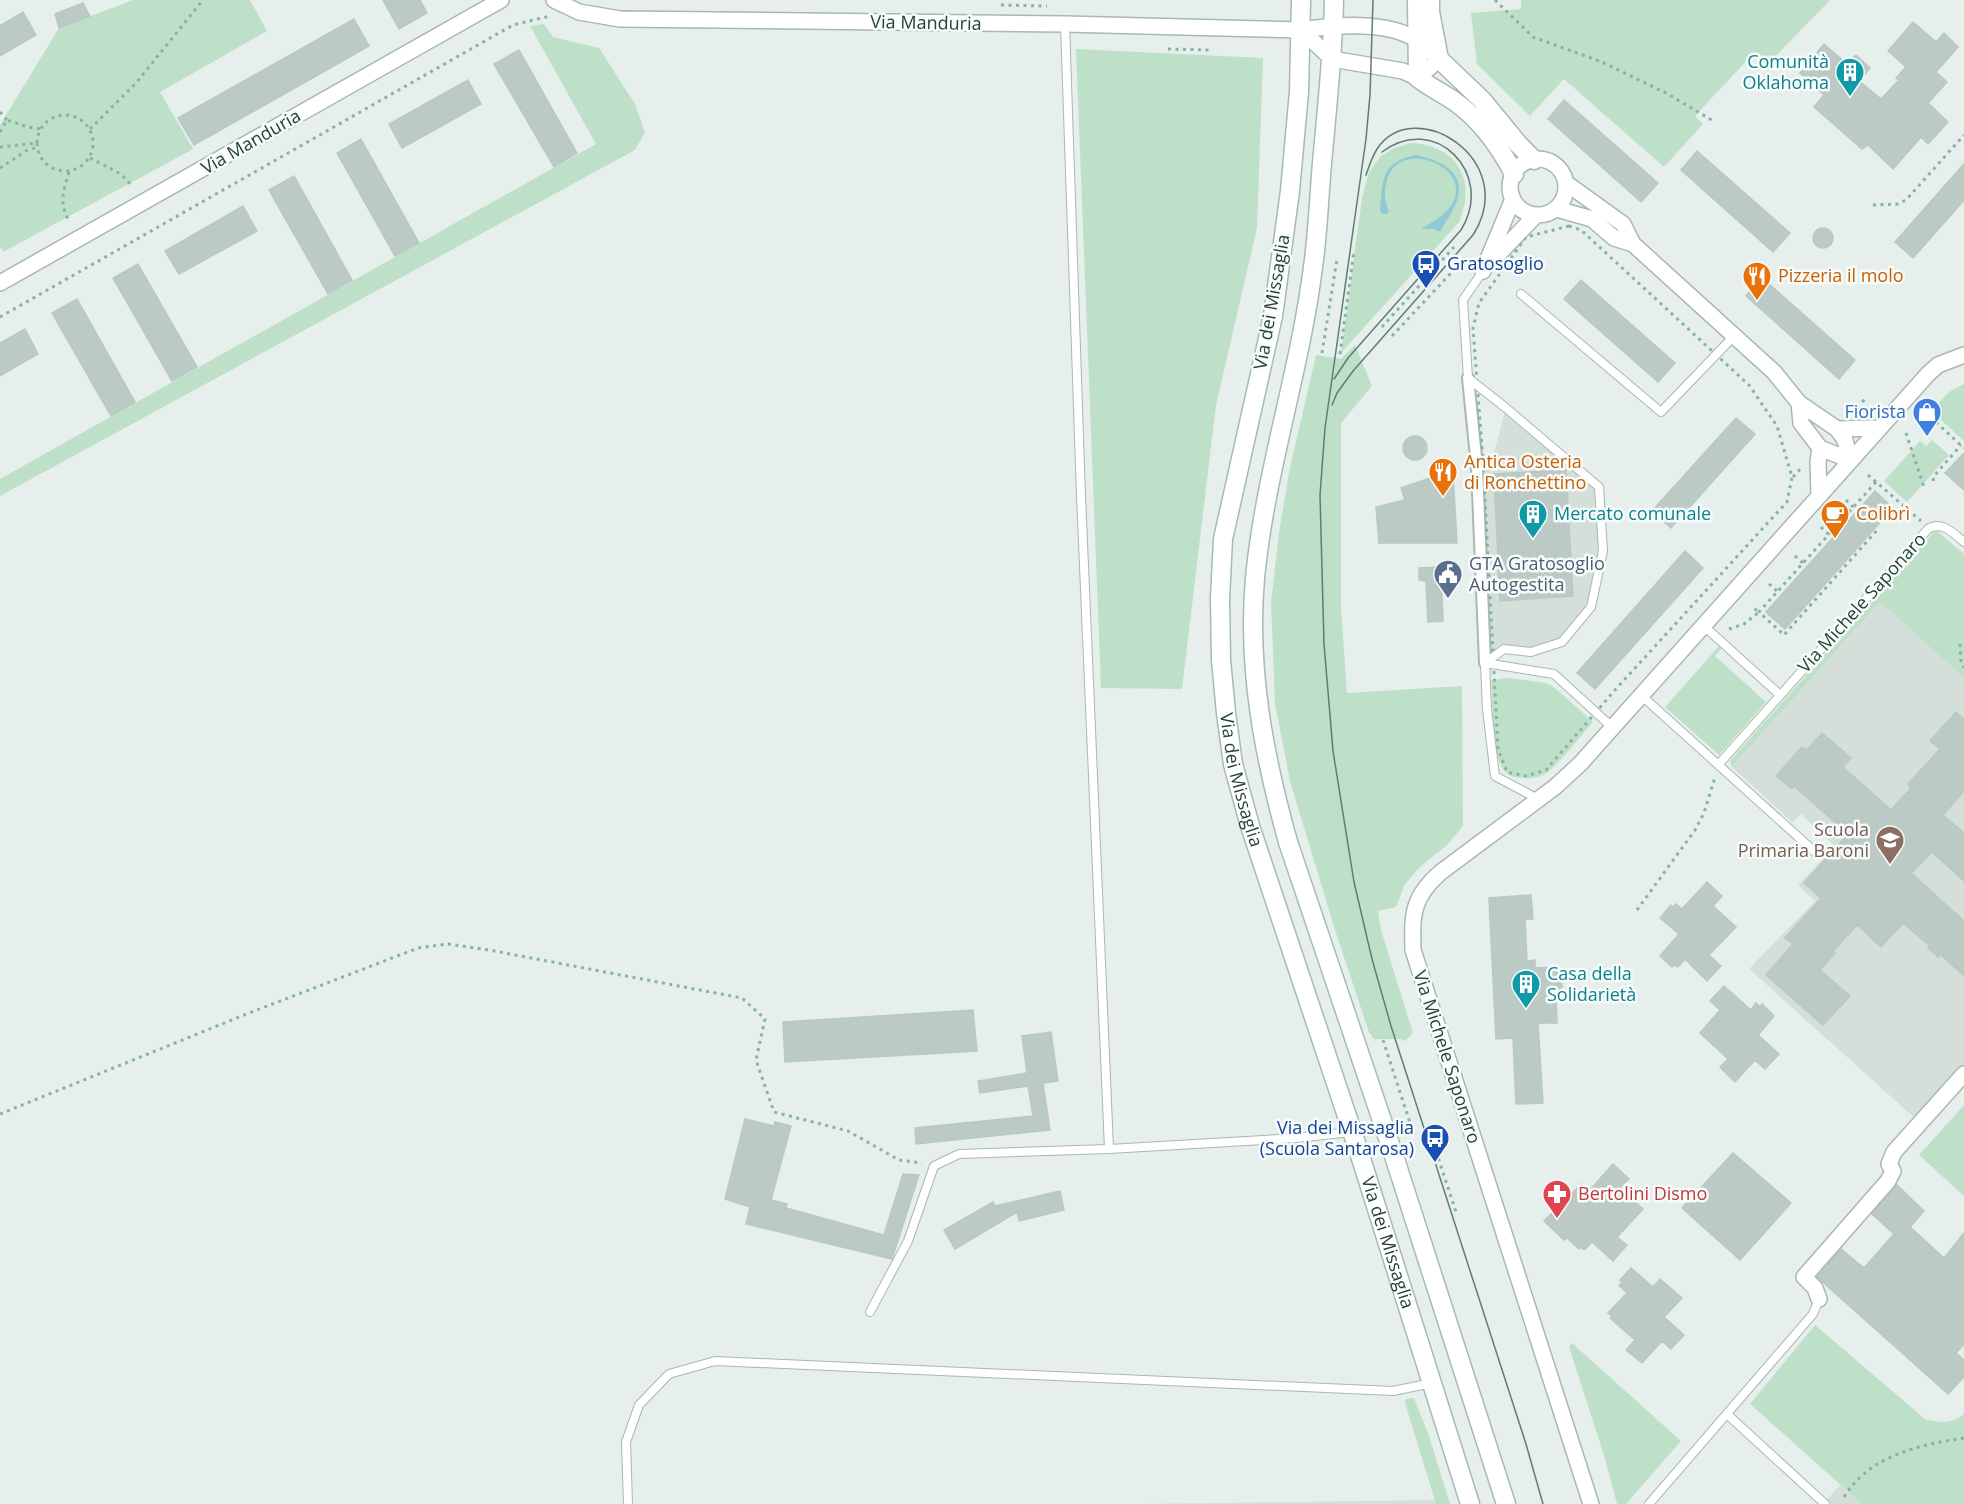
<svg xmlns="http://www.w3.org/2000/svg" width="1964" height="1504" font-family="'Open Sans',sans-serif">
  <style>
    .built { fill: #d4dfda }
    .green { fill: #bfe0c8 }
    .water { fill: #8ec9d4 }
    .building { fill: #bbcac4; stroke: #b8c9c2; stroke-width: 1.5 }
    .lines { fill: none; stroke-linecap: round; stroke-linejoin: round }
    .service-casing { stroke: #a8b8b2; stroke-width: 10 }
    .pedestrian-casing { stroke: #a8b8b2; stroke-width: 14 }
    .minor-casing { stroke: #a8b8b2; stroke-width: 18 }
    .tertiary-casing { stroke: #a8b8b2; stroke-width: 21 }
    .secondary-casing { stroke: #a4bbb3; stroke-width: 21 }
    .path { stroke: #86b3a5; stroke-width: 3; stroke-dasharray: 3 4.5; stroke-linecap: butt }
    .service { stroke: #fff; stroke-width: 8 }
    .pedestrian { stroke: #fff; stroke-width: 10 }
    .minor { stroke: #fff; stroke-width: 15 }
    .tertiary { stroke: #fff; stroke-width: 18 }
    .secondary { stroke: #fff; stroke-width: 18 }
    .tram { stroke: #5f7d75; stroke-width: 1.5 }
    .labels { text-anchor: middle; stroke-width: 5; stroke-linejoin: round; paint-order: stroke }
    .street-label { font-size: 18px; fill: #24423a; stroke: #f7fbf9 }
    .culture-label { font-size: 18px; fill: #0d838f; stroke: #f7fbf9; text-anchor: start }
    .transit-label { font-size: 18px; fill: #164399; stroke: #f7fbf9; text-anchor: start }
    .food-label { font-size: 18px; fill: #c56008; stroke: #f7fbf9; text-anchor: start }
    .shop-label { font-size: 18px; fill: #366cbe; stroke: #f7fbf9; text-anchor: end }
    .service-label { font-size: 18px; fill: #4e5e75; stroke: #f7fbf9; text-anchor: start }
    .education-label { font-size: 18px; fill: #785e54; stroke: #f7fbf9; text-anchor: end }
    .health-label { font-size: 18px; fill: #be3a42; stroke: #f7fbf9; text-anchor: start }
  </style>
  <rect width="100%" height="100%" fill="#e6efeb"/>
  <path class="built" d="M 1506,408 L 1599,487 L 1603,551 L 1591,607 L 1562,642 L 1531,652 L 1504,649 L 1485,663 L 1477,467 L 1490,468 Z
    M 1880,602 L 1964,678 L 1964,1067 L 1917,1120 L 1749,969 L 1815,901 L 1798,885 L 1835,846 L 1801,814 L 1792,822 L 1732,767 Z
    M 1840,1485 L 1862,1504 L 1823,1504 Z
    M 1435,1500 L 1436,1504 L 1141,1504 Z"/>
  <path class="green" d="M 133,0 L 250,0 L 267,31 L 160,92 L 193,149 L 3,252 L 0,246 L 0,125 L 59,28 Z
    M 1521,0 L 1830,0 L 1766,66 L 1752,55 L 1695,116 L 1703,124 L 1664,167 L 1564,79 L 1530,116 L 1477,64 L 1471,13 L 1521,9 Z
    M 544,24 L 553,37 L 599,48 L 635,104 L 645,132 L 635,150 L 0,496 L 0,479 L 596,144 L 530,26 Z
    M 1076,49 L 1263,58 L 1257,228 L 1216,405 L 1182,689 L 1101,688 Z
    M 1411,143 C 1457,145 1477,180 1459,222 L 1341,353 L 1362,198 L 1369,172 L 1380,157 L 1394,148 Z
    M 1355,345 L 1372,386 L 1341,423 L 1341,608 L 1347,693 L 1462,686 L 1463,826 L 1447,845 L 1421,866 L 1405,884 L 1396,907 L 1378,911 L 1381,930 L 1413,1033 L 1405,1041 L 1400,1039 L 1374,1039 L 1369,1032 L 1334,927 L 1290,781 L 1275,704 L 1271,602 L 1279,533 L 1289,472 L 1316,355 L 1341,359 Z
    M 1964,384 L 1964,441 L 1931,411 L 1949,392 Z
    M 1932,440 L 1949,455 L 1907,502 L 1884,481 L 1920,441 L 1926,446 Z
    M 1937,531 L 1964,554 L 1964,678 L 1880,602 L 1732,767 L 1730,761 L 1933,533 Z
    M 1720,645 L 1722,647 L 1715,656 L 1766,702 L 1719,755 L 1665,707 Z
    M 1509,678 L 1546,683 L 1555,688 L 1593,722 C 1579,738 1566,756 1550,770 C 1544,776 1533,779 1525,778 C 1519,778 1512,777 1507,774 C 1491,761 1493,701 1491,680 Z
    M 1964,1105 L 1964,1196 L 1919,1155 Z
    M 1815,1325 L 1925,1419 C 1940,1423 1951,1424 1964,1414 L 1964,1504 L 1862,1504 L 1750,1404 Z
    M 1572,1343 L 1681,1441 L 1626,1504 L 1617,1504 L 1603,1452 L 1569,1347 Z
    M 1414,1398 L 1429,1436 L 1450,1504 L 1436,1504 L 1405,1403 L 1406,1399 Z"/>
  <path class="water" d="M 1416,155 C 1437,159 1465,171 1458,197 C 1455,209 1446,221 1440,232 L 1434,229 L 1421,229 C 1431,223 1444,216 1451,206 C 1477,168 1399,136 1387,180 C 1384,191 1384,201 1389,211 L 1387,214 L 1383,214 L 1380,211 C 1383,179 1381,162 1416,155 Z"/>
  <path class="building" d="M 383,0 L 420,0 L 427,13 L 399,29 Z
    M 83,3 L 90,16 L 59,28 L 55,14 Z
    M 23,12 L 36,35 L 0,56 L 0,26 Z
    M 354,19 L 369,46 L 194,145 L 178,118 Z
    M 1913,22 L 1936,42 L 1944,33 L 1958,47 L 1936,72 L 1947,82 L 1928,103 L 1948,122 L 1928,144 L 1921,137 L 1893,169 L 1868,145 L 1862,149 L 1814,107 L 1824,95 L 1800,73 L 1824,44 L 1847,64 L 1856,55 L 1870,68 L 1859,81 L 1881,99 L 1899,80 L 1896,78 L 1906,67 L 1888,51 Z
    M 519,50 L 577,153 L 554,167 L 494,64 Z
    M 468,80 L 481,104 L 402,148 L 389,124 Z
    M 1564,100 L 1658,183 L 1641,202 L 1548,119 Z
    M 361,139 L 419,243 L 395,256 L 337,153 Z
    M 1697,151 L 1790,233 L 1773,252 L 1681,170 Z
    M 1964,164 L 1964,200 L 1913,258 L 1895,242 Z
    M 294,176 L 352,280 L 328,294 L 269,190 Z
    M 243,206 L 257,231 L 179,274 L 165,251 Z
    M1813 238a10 10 0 1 1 20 0a10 10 0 1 1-20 0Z
    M 138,264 L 197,367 L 172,381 L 113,278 Z
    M 1762,278 L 1855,360 L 1839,379 L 1746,296 Z
    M 1581,280 L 1675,363 L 1658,382 L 1564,299 Z
    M 77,299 L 135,402 L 111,416 L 52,313 Z
    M 25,329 L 38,354 L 0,376 L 0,343 Z
    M 1736,418 L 1755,434 L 1671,528 L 1652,511 Z
    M1403 448a12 12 0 1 1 24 0a12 12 0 1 1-24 0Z
    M 1964,453 L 1964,490 L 1945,473 Z
    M 1566,470 L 1573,596 L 1500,601 L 1494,474 Z
    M 1453,473 L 1457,543 L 1379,543 L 1376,507 L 1405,500 L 1401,488 L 1433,477 Z
    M 1875,491 L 1893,508 L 1785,629 L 1766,612 Z
    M 1685,551 L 1703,568 L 1595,689 L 1577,673 Z
    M 1441,567 L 1443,621 L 1428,622 L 1426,581 L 1419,580 L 1419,568 Z
    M 1956,712 L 1964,719 L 1964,791 L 1943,815 L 1964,833 L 1964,881 L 1932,852 L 1911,873 L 1964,921 L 1964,976 L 1940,954 L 1938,957 L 1928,948 L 1930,946 L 1903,923 L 1881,947 L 1857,925 L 1833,951 L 1835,953 L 1820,970 L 1850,996 L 1823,1025 L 1766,975 L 1793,944 L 1785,938 L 1821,898 L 1804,883 L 1848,834 L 1794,786 L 1792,789 L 1776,776 L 1802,747 L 1807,750 L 1822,733 L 1851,758 L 1843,767 L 1891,810 L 1911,788 L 1908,784 L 1940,749 L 1930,741 Z
    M 1707,882 L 1722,896 L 1713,906 L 1736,927 L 1709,955 L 1721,966 L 1707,981 L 1685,959 L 1678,967 L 1674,965 L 1672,967 L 1660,956 L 1679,934 L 1660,918 L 1671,905 L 1673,907 L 1676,904 L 1682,909 Z
    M 1531,895 L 1533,919 L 1525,919 L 1527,961 L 1535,960 L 1535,968 L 1555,967 L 1561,973 L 1562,990 L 1556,996 L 1557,1023 L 1538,1023 L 1543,1103 L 1516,1104 L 1513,1038 L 1496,1039 L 1489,898 Z
    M 1724,986 L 1751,1010 L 1756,1003 L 1760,1007 L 1762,1004 L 1774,1016 L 1758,1035 L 1779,1054 L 1765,1069 L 1755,1060 L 1735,1082 L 1720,1067 L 1728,1059 L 1700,1033 L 1720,1010 L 1710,1001 Z
    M 973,1010 L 977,1051 L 785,1062 L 783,1022 Z
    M 1051,1032 L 1058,1081 L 1043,1083 L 1050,1130 L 916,1144 L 915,1128 L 1033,1116 L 1028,1086 L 980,1093 L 978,1081 L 1027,1073 L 1022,1036 Z
    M 745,1119 L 774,1126 L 775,1122 L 791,1126 L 771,1200 L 787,1204 L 786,1208 L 884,1235 L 903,1174 L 919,1175 L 892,1259 L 746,1224 L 750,1207 L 725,1199 Z
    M 1733,1153 L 1791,1203 L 1740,1260 L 1682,1208 Z
    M 1613,1164 L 1629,1179 L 1620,1188 L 1643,1209 L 1617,1237 L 1627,1245 L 1613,1261 L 1592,1242 L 1584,1250 L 1581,1247 L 1579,1249 L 1567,1238 L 1564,1240 L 1544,1221 L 1581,1184 L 1589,1191 Z
    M 1897,1185 L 1924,1211 L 1910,1227 L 1944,1258 L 1964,1233 L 1964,1344 L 1956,1353 L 1964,1360 L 1964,1377 L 1948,1394 L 1817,1277 L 1841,1249 L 1864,1268 L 1894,1234 L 1872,1214 Z
    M 1060,1191 L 1064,1210 L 1019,1221 L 1017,1212 L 955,1249 L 944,1230 L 993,1202 L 995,1206 Z
    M 1631,1268 L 1653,1287 L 1660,1279 L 1682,1298 L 1664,1317 L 1684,1335 L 1671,1349 L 1662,1341 L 1642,1363 L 1626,1350 L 1635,1340 L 1610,1318 L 1612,1316 L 1608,1313 L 1627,1293 L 1619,1285 L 1622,1283 L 1620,1280 Z"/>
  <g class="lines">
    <g class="service-casing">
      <path id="service" d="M 1065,24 L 1081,496 L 1109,1149
        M 1483,271 L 1463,300 L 1468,378 L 1506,408 L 1599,487 L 1603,551 L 1591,607 L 1562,642 L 1531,652 L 1504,649 L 1485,663
        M 1521,294 L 1661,412 L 1735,335
        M 1704,626 L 1780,695
        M 1485,663 L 1487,709 L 1495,776 L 1538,799
        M 1485,663 L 1554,674 L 1613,728
        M 1642,696 L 1816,853
        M 1719,764 L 1928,529 C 1942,520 1954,534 1964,542
        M 870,1312 L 908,1241 L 934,1166 L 959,1154 L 1109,1149 L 1296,1138 L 1351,1132
        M 1728,1415 L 1825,1504
        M 628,1504 L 626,1442 L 639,1405 L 669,1374 L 715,1361 L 1393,1391 L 1432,1383
        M 1649,1504 L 1813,1314 L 1819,1299"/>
    </g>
    <g class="pedestrian-casing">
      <path id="pedestrian" d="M 1468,378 L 1477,467 L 1485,663"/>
    </g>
    <g class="minor-casing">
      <path id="minor" d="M 554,0 L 579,12 L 620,19 L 1065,24 L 1301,30 C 1335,25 1387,20 1417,40 C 1425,45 1432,53 1439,59 L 1418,78 L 1403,71 L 1332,59 L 1301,30
        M1510 187a28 28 0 1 1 56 0a28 28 0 1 1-56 0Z
        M 1566,183 L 1623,224 L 1633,244 L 1774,372 L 1799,403 L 1837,429 L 1879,428
        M 1557,209 L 1592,219 L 1614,238 L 1633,244
        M 1491,262 L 1536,215
        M 1483,271 L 1513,199
        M 0,283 L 501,0
        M 1799,403 L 1801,423 L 1820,448 L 1850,460
        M 1837,429 L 1845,440 L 1850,460
        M 1819,496 L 1818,462 L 1820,448
        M 1819,1299 L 1815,1288 L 1804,1277 L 1888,1181 L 1893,1171 L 1889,1164 L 1894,1152 L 1964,1074
        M 1591,1504 L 1413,950 C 1412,914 1412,897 1441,872 L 1555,787 L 1580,764 L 1928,374 L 1938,365 L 1964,355"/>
    </g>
    <g class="tertiary-casing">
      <path id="tertiary" d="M 1417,0 L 1418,78 C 1430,87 1442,93 1454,101 C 1481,120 1499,145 1514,174
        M 1430,0 L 1430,12 L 1439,59 L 1482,100 L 1519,145 L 1534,160"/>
    </g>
    <g class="secondary-casing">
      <g id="secondary">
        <path id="s1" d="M 1301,0 L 1299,92 L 1290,191 L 1273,316 L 1223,539 L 1220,598 L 1221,660 L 1226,713 L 1233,764 L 1250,826 L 1359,1152 L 1470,1504"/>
        <path d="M 1334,0 C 1333,54 1327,108 1322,163 C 1319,197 1318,232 1313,267 C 1300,371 1265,473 1255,578 C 1247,669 1264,756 1288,842 L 1395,1159 L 1506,1504"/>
      </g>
    </g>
    <path class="path" d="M 1495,0 L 1533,37 L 1602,62 L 1666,93 L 1715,122
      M 1001,5 L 1047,6
      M 1168,49 L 1210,50
      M 0,112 L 7,120
      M37 143a28 28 0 1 1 56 0a28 28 0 1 1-56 0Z
      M 90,129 L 136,83 L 203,0
      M 0,132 L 7,120 L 28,127 L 41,129
      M 0,147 L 37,143
      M 90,158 C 105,167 119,169 130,184
      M 0,168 L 26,151 L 37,147
      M 69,172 C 63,192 59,202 69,221
      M 1873,205 L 1898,204 L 1906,200 L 1964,135
      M 1569,226 L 1581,230 L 1749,385 L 1777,426 L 1792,477 L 1787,502 L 1775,515 L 1615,690 L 1546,770 L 1526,776 L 1507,772 L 1498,749 L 1483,461 L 1473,328 L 1479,303 L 1526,237 Z
      M 0,317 L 513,25 L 550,16
      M 1382,327 L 1454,247
      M 1392,336 L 1465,258
      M 1322,353 L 1337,259
      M 1340,354 L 1354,251
      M 1925,412 L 1964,448
      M 1852,413 L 1865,399
      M 1906,433 L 1925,490
      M 1868,475 L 1921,521
      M 1793,477 L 1803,466
      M 1933,481 L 1934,476 L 1961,445
      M 1876,482 L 1759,612 L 1784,635 L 1879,528
      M 1846,500 L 1853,507
      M 1821,527 L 1829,535
      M 1795,556 L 1803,563
      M 1769,584 L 1778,592
      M 1729,629 L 1744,624 L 1759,612 L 1751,606
      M 1960,644 L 1961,661 L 1964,668
      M 1637,910 L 1695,830 L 1704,813 L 1715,777
      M 1383,1040 L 1414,1135
      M 0,1114 L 244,1015 L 418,948 L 448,944 L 489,950 L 742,998 L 765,1019 L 756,1060 L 774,1112 L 848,1131 L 899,1160 L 922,1163
      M 1429,1130 L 1457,1215
      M 1844,1497 C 1870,1455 1919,1445 1964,1438"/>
    <use href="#service" class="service"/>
    <use href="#pedestrian" class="pedestrian"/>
    <use href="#minor" class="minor"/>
    <use href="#tertiary" class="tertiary"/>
    <use href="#secondary" class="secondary"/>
    <path class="tram" d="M 1373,0 L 1370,95 L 1366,139 L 1325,428 L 1320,495 L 1324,644 L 1333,751 L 1354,882 L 1372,959 L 1391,1026 L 1526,1444 L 1543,1504
      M 1334,379 L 1348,358 L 1461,230 C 1496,173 1434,112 1382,152
      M 1332,405 L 1337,393 L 1353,371 L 1473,235 C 1521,160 1414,93 1377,149 C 1372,157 1369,166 1366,175"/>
  </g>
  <defs>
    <g id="building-pin" transform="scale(1.5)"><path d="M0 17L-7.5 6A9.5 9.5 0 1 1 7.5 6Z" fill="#0f9aa8" stroke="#f7fbf9"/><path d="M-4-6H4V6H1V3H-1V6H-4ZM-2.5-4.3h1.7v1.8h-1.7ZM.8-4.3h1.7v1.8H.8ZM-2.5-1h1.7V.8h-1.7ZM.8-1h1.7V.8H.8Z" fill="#fff"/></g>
    <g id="bus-pin" transform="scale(1.5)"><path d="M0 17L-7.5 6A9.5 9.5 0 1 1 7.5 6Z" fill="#1a4fb4" stroke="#f7fbf9"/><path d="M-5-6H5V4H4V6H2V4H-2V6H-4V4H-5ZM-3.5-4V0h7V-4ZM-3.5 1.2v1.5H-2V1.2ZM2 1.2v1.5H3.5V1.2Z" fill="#fff"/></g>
    <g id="restaurant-pin" transform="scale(1.5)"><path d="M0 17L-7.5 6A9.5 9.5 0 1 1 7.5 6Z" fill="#e8710a" stroke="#f7fbf9"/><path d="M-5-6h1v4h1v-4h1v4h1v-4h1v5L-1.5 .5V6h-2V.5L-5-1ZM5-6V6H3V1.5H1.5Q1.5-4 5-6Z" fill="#fff"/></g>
    <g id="shop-pin" transform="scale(1.5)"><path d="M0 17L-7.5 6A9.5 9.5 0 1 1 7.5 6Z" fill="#3f7fe0" stroke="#f7fbf9"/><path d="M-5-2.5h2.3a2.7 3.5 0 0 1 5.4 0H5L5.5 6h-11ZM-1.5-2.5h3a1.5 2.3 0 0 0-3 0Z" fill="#fff"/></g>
    <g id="cafe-pin" transform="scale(1.5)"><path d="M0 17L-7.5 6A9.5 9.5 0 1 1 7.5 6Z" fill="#e8710a" stroke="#f7fbf9"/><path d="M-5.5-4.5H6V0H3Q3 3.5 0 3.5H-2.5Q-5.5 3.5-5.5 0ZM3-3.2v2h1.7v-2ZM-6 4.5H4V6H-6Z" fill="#fff"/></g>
    <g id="civic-pin" transform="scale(1.5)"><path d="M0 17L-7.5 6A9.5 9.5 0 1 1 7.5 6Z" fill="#5c6f8a" stroke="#f7fbf9"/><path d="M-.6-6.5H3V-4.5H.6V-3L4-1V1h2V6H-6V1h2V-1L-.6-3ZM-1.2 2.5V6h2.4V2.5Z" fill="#fff"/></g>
    <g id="school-pin" transform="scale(1.5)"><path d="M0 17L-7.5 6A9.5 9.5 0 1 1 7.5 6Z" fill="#8d6e63" stroke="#f7fbf9"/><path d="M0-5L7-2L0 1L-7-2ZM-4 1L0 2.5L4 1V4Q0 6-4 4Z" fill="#fff"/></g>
    <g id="pharmacy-pin" transform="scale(1.5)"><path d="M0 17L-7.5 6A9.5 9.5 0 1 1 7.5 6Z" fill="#e0444e" stroke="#f7fbf9"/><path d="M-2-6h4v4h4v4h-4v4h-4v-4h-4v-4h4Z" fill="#fff"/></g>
  </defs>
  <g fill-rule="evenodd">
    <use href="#building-pin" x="1850" y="72"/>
    <use href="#bus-pin" x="1426" y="264"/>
    <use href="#restaurant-pin" x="1757" y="276"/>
    <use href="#shop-pin" x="1927" y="412"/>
    <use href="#restaurant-pin" x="1443" y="472"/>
    <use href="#building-pin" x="1533" y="514"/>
    <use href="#cafe-pin" x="1835" y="514"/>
    <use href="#civic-pin" x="1448" y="574"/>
    <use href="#school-pin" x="1890" y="840"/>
    <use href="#building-pin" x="1526" y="984"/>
    <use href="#bus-pin" x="1435" y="1138"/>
    <use href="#pharmacy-pin" x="1557" y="1194"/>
  </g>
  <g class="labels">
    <g class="street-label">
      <text transform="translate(926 23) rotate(1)" y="6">Via Manduria</text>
      <text transform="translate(251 142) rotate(-30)" y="6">Via Manduria</text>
      <text transform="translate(1272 302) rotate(-80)" y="6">Via dei Missaglia</text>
      <text transform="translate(1862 603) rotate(-48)" y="6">Via Michele Saponaro</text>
      <text dy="6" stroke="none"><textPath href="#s1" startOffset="789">Via dei Missaglia</textPath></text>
      <text transform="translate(1447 1057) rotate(72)" y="6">Via Michele Saponaro</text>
      <text dy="6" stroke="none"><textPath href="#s1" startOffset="1275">Via dei Missaglia</textPath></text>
    </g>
    <g class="culture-label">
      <text x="1829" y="68" text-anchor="end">Comunità<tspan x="1829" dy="21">Oklahoma</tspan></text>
      <text x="1554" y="520">Mercato comunale</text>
      <text x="1547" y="980">Casa della<tspan x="1547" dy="21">Solidarietà</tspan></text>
    </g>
    <g class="transit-label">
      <text x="1447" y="270">Gratosoglio</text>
      <text x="1414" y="1134" text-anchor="end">Via dei Missaglia<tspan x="1414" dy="21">(Scuola Santarosa)</tspan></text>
    </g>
    <g class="food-label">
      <text x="1778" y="282">Pizzeria il molo</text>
      <text x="1464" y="468">Antica Osteria<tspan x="1464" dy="21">di Ronchettino</tspan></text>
      <text x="1856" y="520">Colibrì</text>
    </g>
    <g class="shop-label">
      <text x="1906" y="418">Fiorista</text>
    </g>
    <g class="service-label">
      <text x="1469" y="570">GTA Gratosoglio<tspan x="1469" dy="21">Autogestita</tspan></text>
    </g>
    <g class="education-label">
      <text x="1869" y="836">Scuola<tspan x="1869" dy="21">Primaria Baroni</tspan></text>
    </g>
    <g class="health-label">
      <text x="1578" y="1200">Bertolini Dismo</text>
    </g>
  </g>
</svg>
